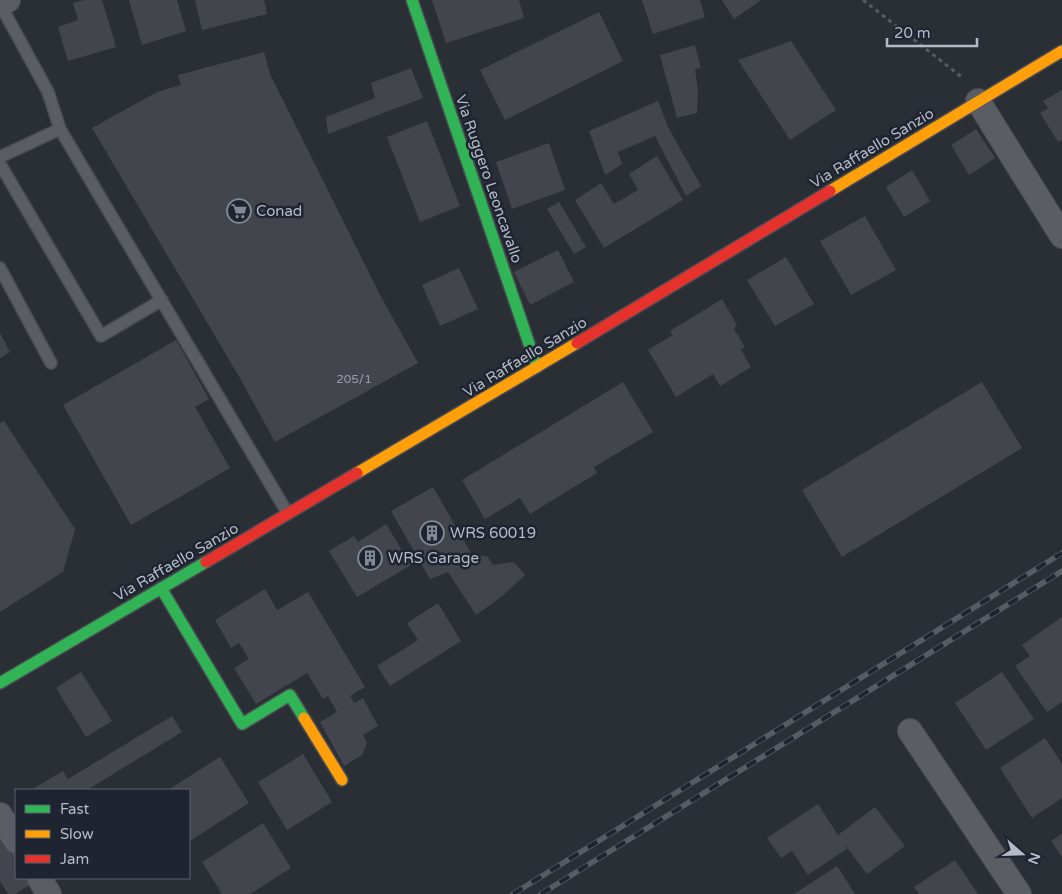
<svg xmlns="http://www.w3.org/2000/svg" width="1062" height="894" font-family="'Varela Round',sans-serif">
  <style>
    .building { fill: #42464c }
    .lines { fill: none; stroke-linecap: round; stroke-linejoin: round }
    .lane-casing { stroke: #484b51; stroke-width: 14 }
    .street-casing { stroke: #484b51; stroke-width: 26 }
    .fast-casing { stroke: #484b51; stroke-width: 14 }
    .slow-casing { stroke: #484b51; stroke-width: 14 }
    .jam-casing { stroke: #484b51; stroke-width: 14 }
    .path { stroke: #585c61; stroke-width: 3; stroke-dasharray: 4 4; stroke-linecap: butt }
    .lane { stroke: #5a5d64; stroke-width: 11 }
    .street { stroke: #5a5d64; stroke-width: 24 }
    .fast { stroke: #30b455; stroke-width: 11 }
    .slow { stroke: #ff9f0a; stroke-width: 11 }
    .jam { stroke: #e5322d; stroke-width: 11 }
    .rail-casing { stroke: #585c62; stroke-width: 5.5 }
    .rail { stroke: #1e2530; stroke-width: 4; stroke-dasharray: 11; stroke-linecap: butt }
    .labels { text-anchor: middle; stroke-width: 5; stroke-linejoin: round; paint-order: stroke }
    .number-label { font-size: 12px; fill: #989ea8 }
    .street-label { font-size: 15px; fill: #b5bbc6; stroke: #1e2530 }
    .poi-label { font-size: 15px; fill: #b5bbc6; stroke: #1e2530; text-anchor: start }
  </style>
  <rect width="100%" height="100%" fill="#2a2f36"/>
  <path class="building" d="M 84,0 L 102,0 L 116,47 L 68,61 L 58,27 L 78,20 L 73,3 Z
    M 129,0 L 177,0 L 186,31 L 142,45 Z
    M 195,0 L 264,0 L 267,14 L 202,30 Z
    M 432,0 L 519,0 L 524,18 L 446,43 Z
    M 642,0 L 700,0 L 705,17 L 653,34 Z
    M 722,0 L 761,0 L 734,19 Z
    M 599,12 L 623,61 L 505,120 L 480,70 Z
    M 791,41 L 836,110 L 790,140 L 738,60 Z
    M 695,45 L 701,68 L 695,69 L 698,92 L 697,113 L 677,118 L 660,55 Z
    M 264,52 L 270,74 L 379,293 L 418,363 L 275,442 L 237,373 L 92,128 L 157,92 L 181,85 L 178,75 Z
    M 411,68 L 423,98 L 328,134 L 326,117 L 375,98 L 371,83 Z
    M 1062,90 L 1062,140 L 1058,142 L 1040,113 L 1048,108 L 1043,101 Z
    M 658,101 L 668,127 L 701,186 L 686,196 L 655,136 L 618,152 L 622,164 L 605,175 L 589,131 Z
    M 427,121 L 460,206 L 420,222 L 387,137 Z
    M 976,129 L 995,158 L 969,175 L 951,145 Z
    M 549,143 L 565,190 L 512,209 L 496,162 Z
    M 657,156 L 683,200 L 604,248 L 575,200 L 601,183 L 614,204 L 638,190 L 629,174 Z
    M 912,170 L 930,201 L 904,217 L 886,187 Z
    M 559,202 L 586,247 L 574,254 L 547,209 Z
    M 865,216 L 896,270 L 851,295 L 820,241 Z
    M 558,250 L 574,282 L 530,305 L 514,272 Z
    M 786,257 L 814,304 L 775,326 L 747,280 Z
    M 459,268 L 478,309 L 440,326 L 422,285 Z
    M 722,299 L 737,325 L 734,329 L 745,347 L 741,350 L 751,367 L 720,386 L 713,374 L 676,397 L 648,350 L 673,335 L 670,331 Z
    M 0,333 L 10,352 L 0,358 Z
    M 176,340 L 209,399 L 195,407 L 230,468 L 131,525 L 63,405 Z
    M 623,382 L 653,432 L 594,467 L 597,473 L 530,514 L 520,498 L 485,519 L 462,480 Z
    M 982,382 L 1022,448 L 842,557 L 802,490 Z
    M 4,421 L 75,529 L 63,572 L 0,612 L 0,423 Z
    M 433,487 L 472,555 L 487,556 L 493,565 L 514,562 L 525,575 L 501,597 L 476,615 L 448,572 L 430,579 L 391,511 Z
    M 386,524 L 411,565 L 357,597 L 329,551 L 354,536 L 358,542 Z
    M 265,589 L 277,610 L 308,592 L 365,687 L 350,696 L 354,703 L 363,698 L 378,726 L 363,735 L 367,743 L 362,755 L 344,766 L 320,722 L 337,712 L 328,696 L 323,699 L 307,673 L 256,704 L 234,668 L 249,659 L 239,643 L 231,648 L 215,620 Z
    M 438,603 L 461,641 L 390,686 L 377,666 L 418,640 L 407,623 Z
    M 1062,617 L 1062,702 L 1047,712 L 1015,666 L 1030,656 L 1022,645 Z
    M 81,672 L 112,721 L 86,737 L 56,688 Z
    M 1002,672 L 1034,719 L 986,750 L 955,703 Z
    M 172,716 L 182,732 L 87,790 L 31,790 L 63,771 L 68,779 Z
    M 1045,738 L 1062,764 L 1062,798 L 1032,818 L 1000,768 Z
    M 303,754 L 332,802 L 287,830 L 258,782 Z
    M 220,757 L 249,803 L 190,841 L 189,790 L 168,790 Z
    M 818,804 L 838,835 L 875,807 L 905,846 L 867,874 L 842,841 L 847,849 L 808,875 L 792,851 L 781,858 L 767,838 Z
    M 263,823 L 291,868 L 250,894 L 222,894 L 202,862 Z
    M 1062,834 L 1062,857 L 1051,841 Z
    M 4,836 L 16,857 L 16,878 L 29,878 L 32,884 L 15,894 L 8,894 L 0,881 L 0,839 Z
    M 955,860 L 978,894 L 919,894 L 914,887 Z
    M 837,866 L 855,894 L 794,894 Z"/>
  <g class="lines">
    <g class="lane-casing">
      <path id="lane" d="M 0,4 L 48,92 L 60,129 L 288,514
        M 0,157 L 60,129
        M 0,164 L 101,336 L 162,300
        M 0,268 L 51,363"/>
    </g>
    <g class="street-casing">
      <path id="street" d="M 0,3 L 8,0
        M 978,101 L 1062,236
        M 910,731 L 1019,894
        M 0,815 L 16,841
        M 39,878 L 49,894"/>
    </g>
    <g class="fast-casing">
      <path id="fast" d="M 412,0 L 537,367
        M 161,588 L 242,724 L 290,695 L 304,718
        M 0,683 L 206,562"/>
    </g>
    <g class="slow-casing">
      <path id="slow" d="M 830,191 L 1062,51
        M 357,473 L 577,343
        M 304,718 L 342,780"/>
    </g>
    <g class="jam-casing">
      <path id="jam" d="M 577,343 L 830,191
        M 206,562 L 357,473"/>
    </g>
    <path class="path" d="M 863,0 L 963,78"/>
    <use href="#lane" class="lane"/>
    <use href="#street" class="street"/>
    <use href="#fast" class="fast"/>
    <use href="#slow" class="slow"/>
    <use href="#jam" class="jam"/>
    <g class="rail-casing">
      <path id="rail" d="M 513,894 L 1062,553
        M 541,894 L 1062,571"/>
    </g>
    <use href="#rail" class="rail"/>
  </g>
  <defs>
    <g id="supermarket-ring" transform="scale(1.25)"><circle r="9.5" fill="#1e2530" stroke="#848a94" stroke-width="1.5"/><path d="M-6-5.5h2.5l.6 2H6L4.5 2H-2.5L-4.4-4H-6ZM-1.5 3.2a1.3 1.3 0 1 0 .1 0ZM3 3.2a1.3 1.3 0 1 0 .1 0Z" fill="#848a94"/></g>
    <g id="building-ring" transform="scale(1.25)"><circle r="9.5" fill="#1e2530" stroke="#848a94" stroke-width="1.5"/><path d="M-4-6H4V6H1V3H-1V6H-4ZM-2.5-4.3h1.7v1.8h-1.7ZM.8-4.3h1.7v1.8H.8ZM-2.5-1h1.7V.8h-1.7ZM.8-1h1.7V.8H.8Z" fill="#848a94"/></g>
  </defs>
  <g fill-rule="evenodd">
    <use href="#supermarket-ring" x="239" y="211"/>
    <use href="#building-ring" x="432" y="533"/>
    <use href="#building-ring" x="370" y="558"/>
  </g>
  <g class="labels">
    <g class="number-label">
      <text x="354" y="383">205/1</text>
    </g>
    <g class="street-label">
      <text transform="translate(872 148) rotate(-31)" y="5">Via Raffaello Sanzio</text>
      <text transform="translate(489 179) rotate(71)" y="5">Via Ruggero Leoncavallo</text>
      <text transform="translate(525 357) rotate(-31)" y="5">Via Raffaello Sanzio</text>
      <text transform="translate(176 562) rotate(-30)" y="5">Via Raffaello Sanzio</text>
    </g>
    <g class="poi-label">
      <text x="256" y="216">Conad</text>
      <text x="450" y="538">WRS 60019</text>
      <text x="388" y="563">WRS Garage</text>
    </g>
  </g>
  <rect x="15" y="789" width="175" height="90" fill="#1e2530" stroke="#5a616c"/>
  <rect x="25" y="805" width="25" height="8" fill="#30b455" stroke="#5a616c"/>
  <text x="60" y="814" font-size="15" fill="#b5bbc6">Fast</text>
  <rect x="25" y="830" width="25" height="8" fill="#ff9f0a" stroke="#5a616c"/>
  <text x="60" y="839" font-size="15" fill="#b5bbc6">Slow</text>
  <rect x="25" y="855" width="25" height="8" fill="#e5322d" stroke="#5a616c"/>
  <text x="60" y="864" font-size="15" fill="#b5bbc6">Jam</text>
  <g transform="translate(1022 854) rotate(110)" stroke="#1e2530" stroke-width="4" paint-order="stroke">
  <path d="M0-4L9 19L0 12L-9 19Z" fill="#b5bbc6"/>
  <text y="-8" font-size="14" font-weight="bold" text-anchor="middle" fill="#b5bbc6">N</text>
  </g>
  <path d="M887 38v8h90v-8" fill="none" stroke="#b5bbc6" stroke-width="2.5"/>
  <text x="894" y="38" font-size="15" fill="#b5bbc6" stroke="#1e2530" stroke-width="4" paint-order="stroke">20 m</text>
</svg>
